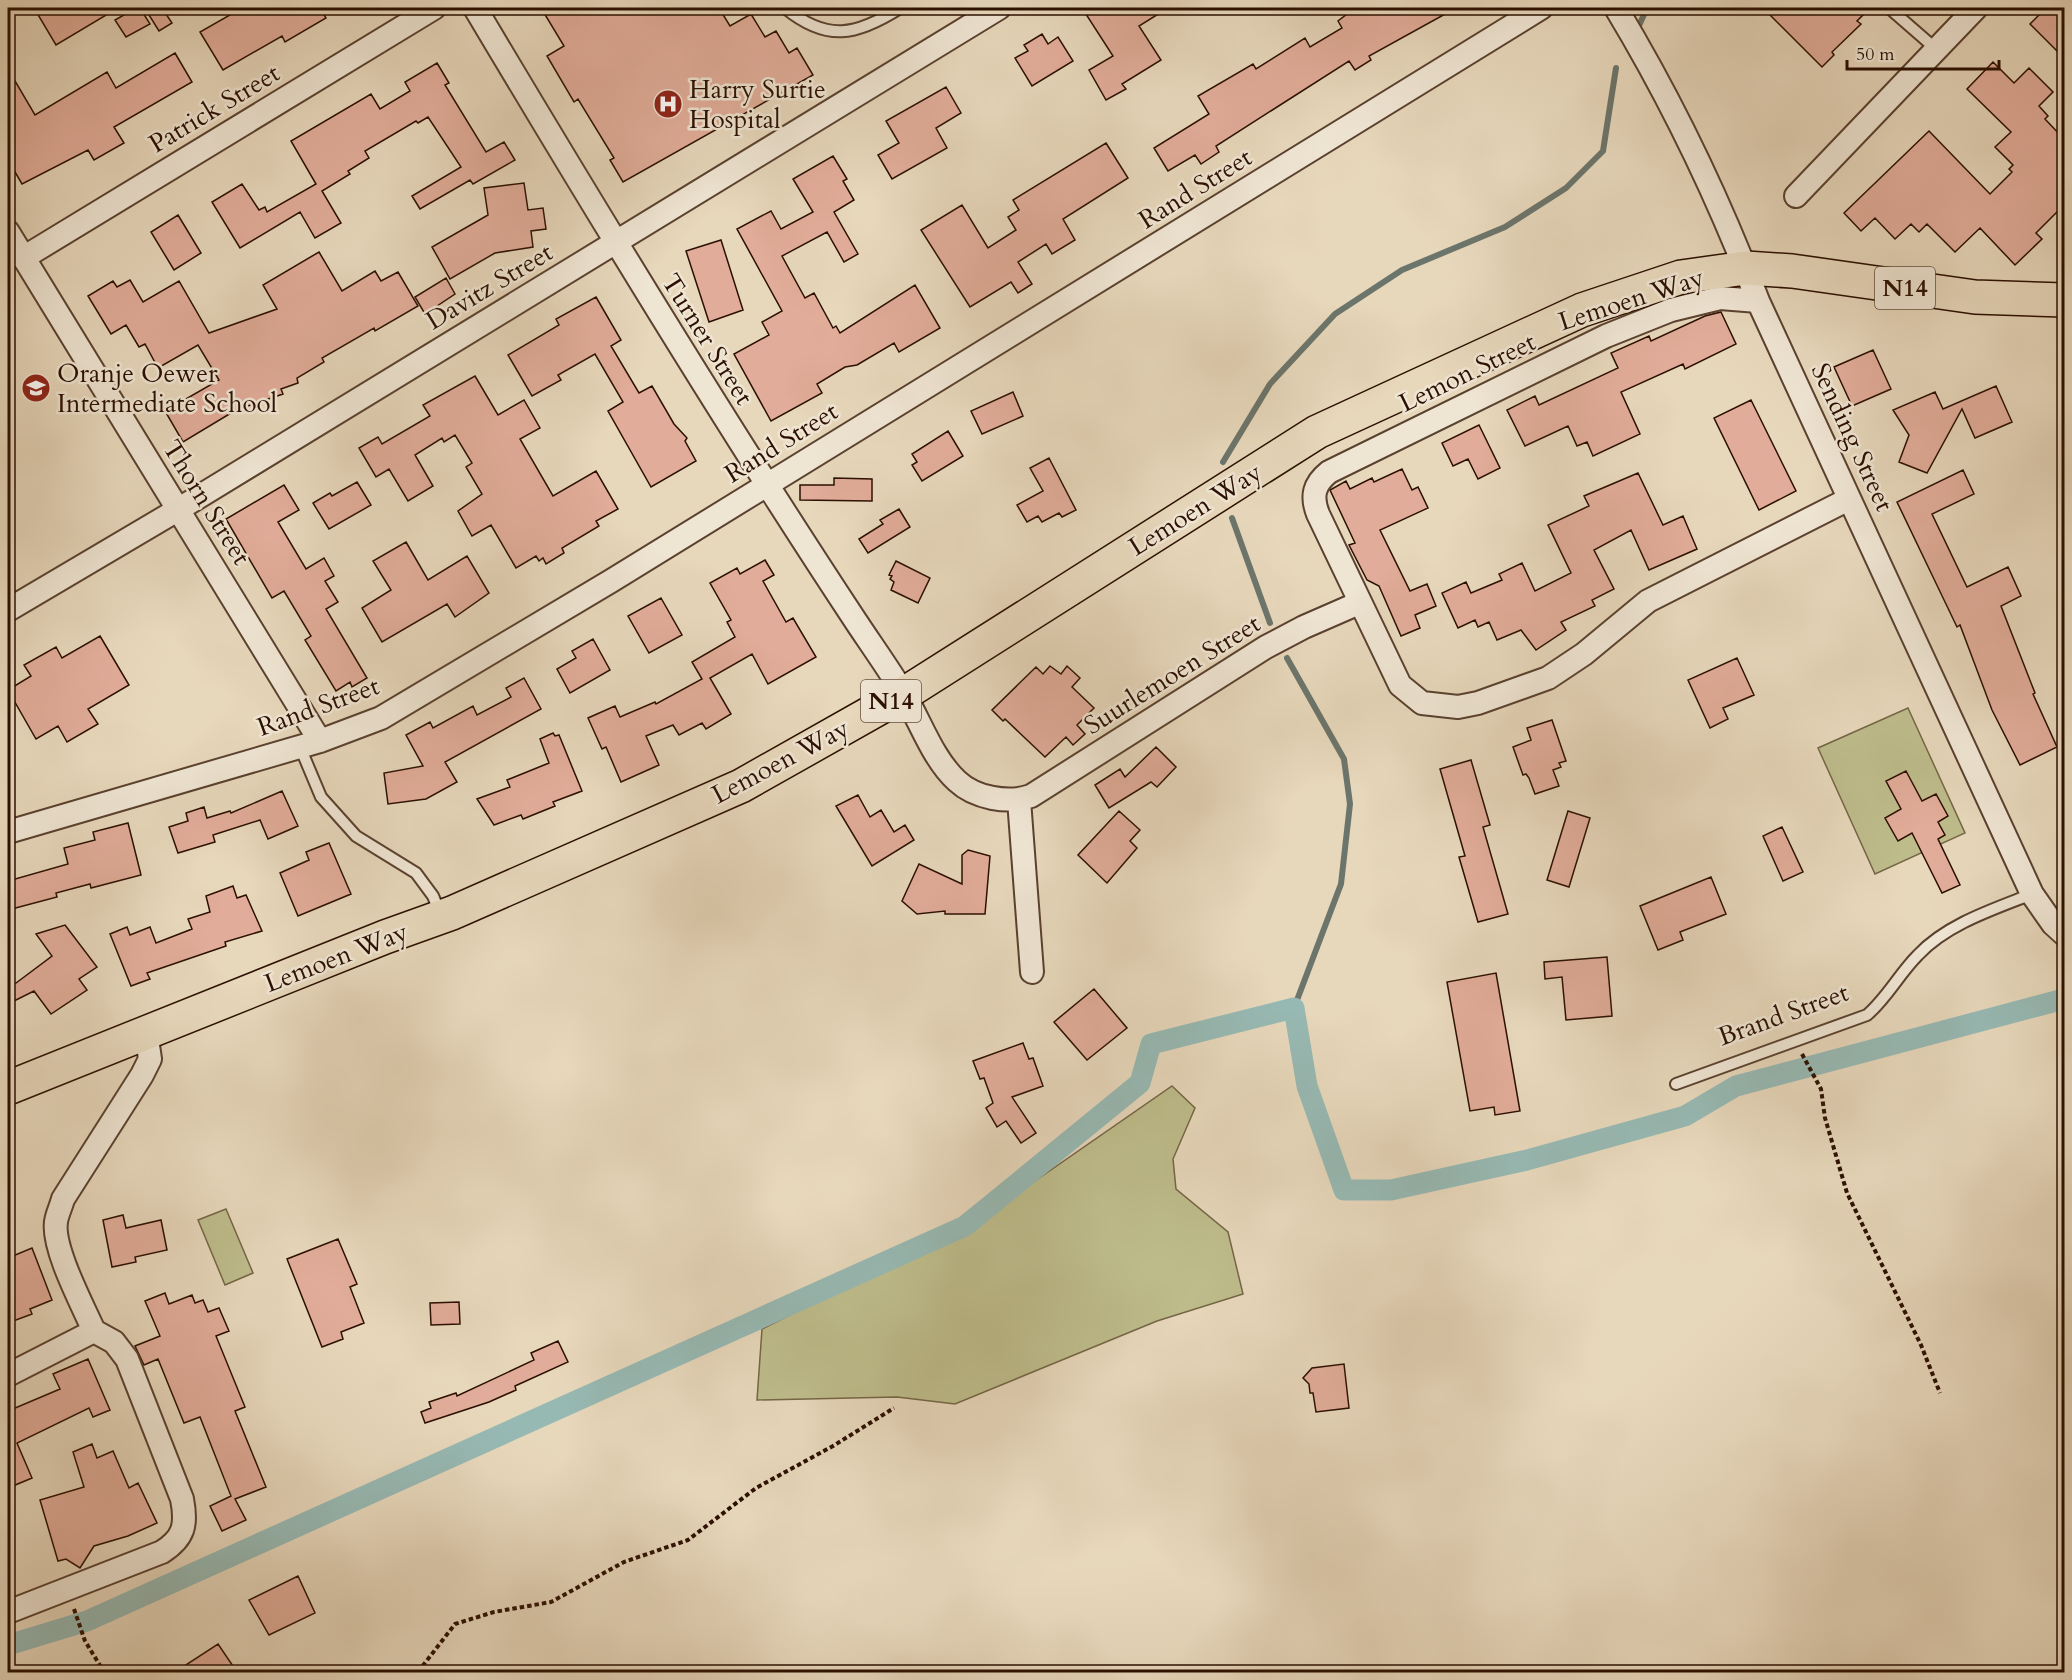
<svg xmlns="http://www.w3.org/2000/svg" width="2072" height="1680" font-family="Cardo,serif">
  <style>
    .green { fill: #bebc8b; stroke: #746646; stroke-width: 1.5 }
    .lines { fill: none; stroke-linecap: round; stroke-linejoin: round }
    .stream { stroke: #6c756b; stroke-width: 6 }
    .canal { stroke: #97b9b3; stroke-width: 21 }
    .building { fill: #e1ac99; stroke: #2b0f00; stroke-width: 1.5 }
    .lane-casing { stroke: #5a412f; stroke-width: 14 }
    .street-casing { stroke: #5a412f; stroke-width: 26 }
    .highway-casing { stroke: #2b0f00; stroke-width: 36 }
    .path { stroke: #2b0f00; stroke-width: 4; stroke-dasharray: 4.5 3; stroke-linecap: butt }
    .lane { stroke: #efe5d3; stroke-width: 10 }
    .street { stroke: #efe5d3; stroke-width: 22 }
    .highway { stroke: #e7d7bb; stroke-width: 33 }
    .labels { text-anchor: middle; stroke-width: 5; stroke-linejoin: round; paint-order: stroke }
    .shield { fill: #efe5d3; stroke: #664f3f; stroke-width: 1.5 }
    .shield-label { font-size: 24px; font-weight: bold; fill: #2b0f00 }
    .poi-label { font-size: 26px; fill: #2b0f00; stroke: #efe5d3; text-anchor: start }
    .street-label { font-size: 26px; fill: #2b0f00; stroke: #efe5d3 }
  </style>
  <rect width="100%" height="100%" fill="#e7d7bb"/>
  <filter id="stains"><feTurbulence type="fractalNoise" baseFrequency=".00333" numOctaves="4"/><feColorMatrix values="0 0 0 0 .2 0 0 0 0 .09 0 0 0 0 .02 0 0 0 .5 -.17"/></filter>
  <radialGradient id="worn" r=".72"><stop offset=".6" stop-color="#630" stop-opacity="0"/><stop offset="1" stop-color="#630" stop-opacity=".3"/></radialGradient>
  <path class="green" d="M 1908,708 L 1965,833 L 1875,874 L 1818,748 Z
    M 1172,1086 L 1195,1108 L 1173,1159 L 1176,1189 L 1228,1232 L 1243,1294 L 1157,1321 L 955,1404 L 897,1397 L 757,1400 L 762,1329 L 980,1219 Z
    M 226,1209 L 253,1273 L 225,1285 L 198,1220 Z"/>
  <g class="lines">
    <path class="stream" d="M 1636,32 L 1647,8
      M 1223,462 L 1270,384 L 1335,314 L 1402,270 L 1505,227 L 1566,188 L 1603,151 L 1616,68
      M 1232,518 L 1270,623
      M 1287,658 L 1344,759 L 1350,804 L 1341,884 L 1294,1008"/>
    <path class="canal" d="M 8,1645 L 87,1621 L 965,1226 L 1140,1083 L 1151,1044 L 1294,1008 L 1307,1086 L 1344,1190 L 1391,1190 L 1527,1160 L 1685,1116 L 1736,1086 L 2064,999"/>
  </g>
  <path class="building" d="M 34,8 L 118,8 L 56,45 Z
    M 136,8 L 140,8 L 150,24 L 126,37 L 115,20 Z
    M 162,8 L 172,23 L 159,31 L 149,15 Z
    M 242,8 L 320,8 L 326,18 L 285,42 L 282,36 L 223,70 L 200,32 Z
    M 541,8 L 719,8 L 730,26 L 751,14 L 765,37 L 776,31 L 789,53 L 797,48 L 813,75 L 623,182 L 610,160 L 614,158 L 578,99 L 574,102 L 547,56 L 564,46 Z
    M 1082,8 L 1168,8 L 1139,26 L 1161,60 L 1122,84 L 1126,89 L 1106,100 L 1089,70 L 1113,56 Z
    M 1355,8 L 1456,8 L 1369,56 L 1371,60 L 1355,70 L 1349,61 L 1216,146 L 1219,152 L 1201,164 L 1195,155 L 1168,171 L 1154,148 L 1209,114 L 1198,96 L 1253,64 L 1256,69 L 1305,38 L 1310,47 L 1342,28 L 1338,21 Z
    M 1763,8 L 1870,8 L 1857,21 L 1861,24 L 1832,52 L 1834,55 L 1822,67 Z
    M 2046,8 L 2064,8 L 2064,58 L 2030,24 Z
    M 1042,34 L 1048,44 L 1058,37 L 1073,61 L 1032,86 L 1015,58 L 1028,51 L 1024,45 Z
    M 175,53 L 192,82 L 114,127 L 124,143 L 94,160 L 88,150 L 22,184 L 8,160 L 8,69 L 35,115 L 107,72 L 116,88 Z
    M 1993,62 L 2014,83 L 2029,68 L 2053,92 L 2039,106 L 2048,116 L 2045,119 L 2064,139 L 2064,205 L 2036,233 L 2042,239 L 2015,265 L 1980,228 L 1955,252 L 1927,224 L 1919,232 L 1911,224 L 1895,239 L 1875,218 L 1861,231 L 1844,213 L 1929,131 L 1990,194 L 2012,172 L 2009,169 L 2013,165 L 1995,147 L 2011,132 L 1967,89 Z
    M 437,63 L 449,83 L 445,85 L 486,152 L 504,142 L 515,160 L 473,184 L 470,180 L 420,209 L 412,196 L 461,167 L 428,117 L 418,123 L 416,121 L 365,151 L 369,158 L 348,171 L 350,174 L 322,191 L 341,223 L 315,238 L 300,212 L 240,248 L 212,202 L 242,184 L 259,210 L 265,207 L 267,212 L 316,184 L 291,141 L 371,94 L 380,109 L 410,91 L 405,82 Z
    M 946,87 L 961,113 L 936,128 L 947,148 L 892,179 L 878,155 L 899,143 L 886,121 Z
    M 1106,143 L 1128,178 L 1063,219 L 1075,240 L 1052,254 L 1046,244 L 1018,262 L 1032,284 L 1018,293 L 1011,282 L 970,307 L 921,230 L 962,205 L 988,248 L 1016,230 L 1008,217 L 1019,210 L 1013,200 Z
    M 833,156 L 847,179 L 843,181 L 854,200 L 834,212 L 858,254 L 844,262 L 827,232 L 782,256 L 805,298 L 814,293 L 833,328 L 836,326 L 840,333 L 915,285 L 940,328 L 899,352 L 894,343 L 857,365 L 845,367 L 817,384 L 822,393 L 771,421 L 734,354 L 769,335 L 762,322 L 782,311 L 737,229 L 771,211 L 781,229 L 813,212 L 793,179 Z
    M 524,183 L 528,210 L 543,208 L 546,229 L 531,231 L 533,247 L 495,253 L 450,279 L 432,247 L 488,215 L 484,188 Z
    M 178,215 L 201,253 L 174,270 L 151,232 Z
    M 721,240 L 743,310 L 709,322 L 686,251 Z
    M 319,252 L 342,291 L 375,271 L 381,281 L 398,272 L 418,306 L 375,331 L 374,328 L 322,358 L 324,362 L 297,378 L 298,383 L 281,389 L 283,394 L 236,410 L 183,442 L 165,411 L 219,380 L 198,345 L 158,368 L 145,344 L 139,347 L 126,325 L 111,334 L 88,296 L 113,281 L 117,287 L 130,280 L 143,302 L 179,281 L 209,333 L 277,309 L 263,285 Z
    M 446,278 L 455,294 L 425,314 L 415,297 Z
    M 596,297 L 621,340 L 611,346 L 639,393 L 652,386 L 674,424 L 687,438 L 685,441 L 696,461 L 651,487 L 608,411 L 623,402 L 595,354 L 558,375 L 561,380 L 532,396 L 508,355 L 559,325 L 556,319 Z
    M 1721,312 L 1736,344 L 1685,369 L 1683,364 L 1621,392 L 1640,434 L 1593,456 L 1587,442 L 1577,446 L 1568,426 L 1525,446 L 1507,410 L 1535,396 L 1539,405 L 1618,368 L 1611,353 L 1649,336 L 1651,341 L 1705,316 Z
    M 1873,350 L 1891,389 L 1852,406 L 1834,367 Z
    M 475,376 L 498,415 L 524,400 L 540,428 L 520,439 L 553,496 L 596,471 L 618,509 L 596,521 L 599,526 L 562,548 L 564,553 L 546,564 L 543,558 L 539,561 L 536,556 L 516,568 L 491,525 L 472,536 L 458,511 L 482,494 L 466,467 L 472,463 L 455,435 L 444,442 L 442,438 L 415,455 L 433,486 L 408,501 L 389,469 L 376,477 L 359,448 L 378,437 L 382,444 L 430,416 L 423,405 Z
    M 1996,386 L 2012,422 L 1975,438 L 1962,409 L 1927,473 L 1899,462 L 1909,435 L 1893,410 L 1935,392 L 1943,409 Z
    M 1013,392 L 1023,416 L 982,434 L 971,411 Z
    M 1751,400 L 1796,491 L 1759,510 L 1714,418 Z
    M 1479,425 L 1500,468 L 1478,479 L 1468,459 L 1453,466 L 1442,443 Z
    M 948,431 L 963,456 L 922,481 L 912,465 L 917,462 L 912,454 Z
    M 1049,458 L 1076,510 L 1062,517 L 1059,513 L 1042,522 L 1038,516 L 1027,522 L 1017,505 L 1043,491 L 1030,468 Z
    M 1402,469 L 1412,490 L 1418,487 L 1428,508 L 1380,530 L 1410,591 L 1427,584 L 1436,606 L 1415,615 L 1420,628 L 1401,636 L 1379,586 L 1367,580 L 1349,545 L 1355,543 L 1330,490 L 1346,481 L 1350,489 L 1372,478 L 1374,482 Z
    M 1963,470 L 1974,494 L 1932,514 L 1967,587 L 2008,567 L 2021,596 L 2001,606 L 2035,693 L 2033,694 L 2057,747 L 2020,765 L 1992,710 L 1960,625 L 1957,627 L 1897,502 Z
    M 1638,473 L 1663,525 L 1683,516 L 1697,549 L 1649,570 L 1631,530 L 1594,550 L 1614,589 L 1592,600 L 1595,606 L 1561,622 L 1566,630 L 1536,650 L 1521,630 L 1497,640 L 1489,622 L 1478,627 L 1475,620 L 1458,628 L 1442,593 L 1466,582 L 1471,593 L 1502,580 L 1499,574 L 1522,563 L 1535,591 L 1571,573 L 1548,525 L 1589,506 L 1584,496 Z
    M 834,478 L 872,479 L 872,501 L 800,500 L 800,485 L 834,485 Z
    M 357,482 L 371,505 L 329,529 L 313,503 L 330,493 L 332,496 Z
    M 284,485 L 299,510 L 278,522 L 306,569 L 324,558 L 334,576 L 325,581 L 338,602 L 326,609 L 367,678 L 352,687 L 350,682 L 336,691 L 305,640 L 311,636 L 284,591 L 272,598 L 226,519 Z
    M 899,509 L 910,527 L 868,553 L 859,539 L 883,524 L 880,520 Z
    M 406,542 L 428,580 L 467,556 L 489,593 L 455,617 L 447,604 L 382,642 L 362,608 L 391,590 L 373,561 Z
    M 765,560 L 774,575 L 763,581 L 786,622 L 793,618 L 816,657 L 768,684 L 752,654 L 710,678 L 731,714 L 706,729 L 702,723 L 679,735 L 673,725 L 646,736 L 659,765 L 621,782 L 606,747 L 602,749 L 588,718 L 615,706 L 620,717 L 655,702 L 656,704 L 702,679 L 692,662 L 735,637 L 727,622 L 731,620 L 710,583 L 737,568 L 740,574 Z
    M 896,561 L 930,578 L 918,603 L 891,590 L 894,582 L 890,579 L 892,576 L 889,575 Z
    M 661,598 L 682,635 L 649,653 L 628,616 Z
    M 100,636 L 129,685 L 88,709 L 98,724 L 67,742 L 58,726 L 36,739 L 8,690 L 31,676 L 24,665 L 56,647 L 62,658 Z
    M 593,639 L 610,670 L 570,693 L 557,669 L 576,658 L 572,651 Z
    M 1737,658 L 1754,695 L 1723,708 L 1728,719 L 1710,728 L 1688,680 Z
    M 1050,666 L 1061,674 L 1067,666 L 1080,678 L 1072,687 L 1094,708 L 1077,725 L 1085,734 L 1073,745 L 1066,737 L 1045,757 L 1005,719 L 1003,721 L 992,710 L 1036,667 L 1043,674 Z
    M 524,678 L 541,709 L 445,762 L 457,782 L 426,799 L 388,804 L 384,773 L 423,766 L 406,735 L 430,722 L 433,728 L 473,706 L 477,715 L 511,697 L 506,688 Z
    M 1552,720 L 1566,761 L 1559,763 L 1561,767 L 1553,770 L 1559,786 L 1535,794 L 1529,778 L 1526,774 L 1523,775 L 1513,747 L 1531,740 L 1527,728 Z
    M 553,733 L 555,736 L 559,735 L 582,791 L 553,802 L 555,806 L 523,819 L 521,815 L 494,825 L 477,799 L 510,787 L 507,780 L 549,763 L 540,739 Z
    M 1156,747 L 1176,767 L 1157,787 L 1151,782 L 1109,808 L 1095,785 L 1120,769 L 1125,777 Z
    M 1471,760 L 1490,825 L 1483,827 L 1508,914 L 1478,922 L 1459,857 L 1465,856 L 1440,769 Z
    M 1906,771 L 1922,801 L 1936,794 L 1948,816 L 1938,822 L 1945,835 L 1938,839 L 1960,885 L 1942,893 L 1912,833 L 1898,841 L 1885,818 L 1901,809 L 1886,781 Z
    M 282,791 L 298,826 L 268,839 L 260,820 L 213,835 L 215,842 L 178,853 L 169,827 L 188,821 L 186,813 L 204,807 L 207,818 L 230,811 L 231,813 Z
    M 858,795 L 870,817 L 881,810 L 894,832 L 905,825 L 914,840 L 872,866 L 836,806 Z
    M 1119,811 L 1140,830 L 1130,841 L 1137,848 L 1107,883 L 1078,855 Z
    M 1568,811 L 1590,818 L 1569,887 L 1547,880 Z
    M 128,823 L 141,875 L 91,888 L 90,884 L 56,893 L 57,897 L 8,910 L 8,881 L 68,864 L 64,848 L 95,840 L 93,832 Z
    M 1782,827 L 1803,872 L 1783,881 L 1763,836 Z
    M 329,843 L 351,894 L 298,916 L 280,873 L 309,860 L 306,852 Z
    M 968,850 L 990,856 L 985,914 L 945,914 L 945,911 L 917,914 L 902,901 L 919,864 L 962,884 L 962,855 Z
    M 1711,877 L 1726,914 L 1680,932 L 1683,940 L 1658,950 L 1640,906 Z
    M 233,886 L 237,898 L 246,895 L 262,931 L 225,942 L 226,946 L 147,973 L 150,979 L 131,986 L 110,934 L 127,927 L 130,935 L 150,927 L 156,943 L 192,929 L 188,919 L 210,912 L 206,896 Z
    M 65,925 L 97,967 L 79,979 L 87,990 L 51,1014 L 34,991 L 8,1004 L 8,989 L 52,956 L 36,934 Z
    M 1607,957 L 1612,1016 L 1566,1020 L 1562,977 L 1545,979 L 1544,962 Z
    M 1496,973 L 1520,1111 L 1495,1115 L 1494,1107 L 1470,1111 L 1447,982 Z
    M 1094,989 L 1127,1028 L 1087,1060 L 1054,1022 Z
    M 1023,1043 L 1029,1059 L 1033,1058 L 1043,1086 L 1012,1097 L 1036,1133 L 1021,1143 L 1006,1121 L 997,1127 L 986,1108 L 993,1103 L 984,1078 L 980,1079 L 973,1061 Z
    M 123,1215 L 126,1228 L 161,1220 L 167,1250 L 135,1257 L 136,1262 L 112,1267 L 103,1220 Z
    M 338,1239 L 357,1284 L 350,1287 L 364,1323 L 341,1332 L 343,1339 L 322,1347 L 287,1259 Z
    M 32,1248 L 52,1300 L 30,1309 L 32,1314 L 8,1323 L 8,1294 L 14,1291 L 8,1275 L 8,1258 Z
    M 165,1293 L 169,1304 L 192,1295 L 195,1303 L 203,1300 L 208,1312 L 219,1308 L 229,1331 L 216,1336 L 245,1407 L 235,1411 L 266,1487 L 235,1499 L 246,1520 L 222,1531 L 210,1506 L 231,1496 L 200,1417 L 184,1423 L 158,1359 L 144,1365 L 135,1346 L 160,1336 L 145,1301 Z
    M 459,1302 L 460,1324 L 431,1325 L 430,1303 Z
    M 558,1341 L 568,1362 L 515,1386 L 516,1390 L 489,1402 L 425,1423 L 421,1412 L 431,1408 L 429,1402 L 456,1393 L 457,1396 L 534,1360 L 531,1353 Z
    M 88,1359 L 110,1410 L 93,1417 L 89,1408 L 17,1443 L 32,1478 L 8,1488 L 8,1411 L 60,1389 L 53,1374 Z
    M 1344,1364 L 1349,1408 L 1316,1412 L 1313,1393 L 1310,1393 L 1309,1384 L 1303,1378 L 1312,1368 Z
    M 92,1444 L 97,1458 L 113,1451 L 129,1488 L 138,1483 L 157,1523 L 128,1536 L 94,1546 L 80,1568 L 66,1559 L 58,1561 L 40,1500 L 84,1487 L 73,1452 Z
    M 298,1576 L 315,1613 L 269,1635 L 249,1600 Z
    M 218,1644 L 237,1672 L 175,1672 Z"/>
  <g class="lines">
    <g class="lane-casing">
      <path id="lane" d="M 785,8 C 827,42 856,36 900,8
        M 1889,8 L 1936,49
        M 300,747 L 321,797 L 356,836 L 416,873 L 433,896 L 440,913
        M 1676,1084 L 1867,1015 C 1887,998 1899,974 1918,955 C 1947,924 1994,909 2032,894"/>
    </g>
    <g class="street-casing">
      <path id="street" d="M 475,8 C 597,213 721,417 853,617 C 870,643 889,669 905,696 C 921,723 933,759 957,781 C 975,798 1008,804 1031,796 L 1266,647 L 1304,627 L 1359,603
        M 1616,8 C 1672,101 1719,199 1758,301 L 2032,894 L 2053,924 L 2064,934
        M 1796,196 L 1976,8
        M 8,232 L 320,741
        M 23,258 L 434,8
        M 1758,301 L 1720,298 L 1671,310 L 1606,336 L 1329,472 C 1314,484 1311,496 1318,514 L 1400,685 L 1422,703 L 1458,707 L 1478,703 L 1548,678 L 1584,654 L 1648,601 L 1849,499
        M 8,610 L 179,509 L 999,8
        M 1019,800 L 1032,972
        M 8,832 L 320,741 L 381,718 L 611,581 L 1541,8
        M 94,1331 C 83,1306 52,1248 56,1222 C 57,1214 61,1207 63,1199 L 142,1075 L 150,1059 L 146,1032
        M 8,1375 L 94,1331 L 114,1342 L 127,1359 L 182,1499 C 187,1525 184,1538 162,1552 L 8,1612"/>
    </g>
    <g class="highway-casing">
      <path id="highway" d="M 8,1088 L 385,937 L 452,913 L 741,786 L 904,694 L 1317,432 L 1582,310 L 1681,277 L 1746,268 L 1792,271 L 1975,297 L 2064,300"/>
    </g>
    <path class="path" d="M 1802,1054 L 1821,1089 L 1825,1118 L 1847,1193 L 1921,1345 L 1940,1393
      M 74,1609 L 85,1641 L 104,1672
      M 418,1672 L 455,1624 L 494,1612 L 551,1602 L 624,1562 L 688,1540 L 756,1488 L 833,1446 L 894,1408"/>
    <use href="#lane" class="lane"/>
    <use href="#street" class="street"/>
    <use href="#highway" class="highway"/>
  </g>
  <defs>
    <g id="hospital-disc" transform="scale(1.5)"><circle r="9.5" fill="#8f2418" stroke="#efe5d3"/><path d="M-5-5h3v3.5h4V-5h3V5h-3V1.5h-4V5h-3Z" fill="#fff"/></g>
    <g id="school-disc" transform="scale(1.5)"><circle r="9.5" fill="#8f2418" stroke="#efe5d3"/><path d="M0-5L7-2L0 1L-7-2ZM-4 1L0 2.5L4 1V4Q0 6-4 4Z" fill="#fff"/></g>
  </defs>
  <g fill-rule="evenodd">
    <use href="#hospital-disc" x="668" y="104"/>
    <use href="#school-disc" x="36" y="388"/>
  </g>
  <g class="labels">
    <g class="shield">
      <rect x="1875" y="267" width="60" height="42" rx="4.5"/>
      <rect x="861" y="680" width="60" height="42" rx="4.5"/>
    </g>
    <g class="shield-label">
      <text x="1905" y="296">N14</text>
      <text x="891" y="709">N14</text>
    </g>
    <g class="poi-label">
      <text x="689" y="98">Harry Surtie<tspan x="689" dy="30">Hospital</tspan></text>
      <text x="57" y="382">Oranje Oewer<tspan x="57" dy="30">Intermediate School</tspan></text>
    </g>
    <g class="street-label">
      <text transform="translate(214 108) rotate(-31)" y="9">Patrick Street</text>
      <text transform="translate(1195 188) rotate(-32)" y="9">Rand Street</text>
      <text transform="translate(489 286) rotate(-31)" y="9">Davitz Street</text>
      <text transform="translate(1631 299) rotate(-18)" y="9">Lemoen Way</text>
      <text transform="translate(708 339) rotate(58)" y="9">Turner Street</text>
      <text transform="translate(1467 372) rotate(-26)" y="9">Lemon Street</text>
      <text transform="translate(1853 437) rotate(65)" y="9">Sending Street</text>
      <text transform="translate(781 442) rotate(-32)" y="9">Rand Street</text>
      <text transform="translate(207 502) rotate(58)" y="9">Thorn Street</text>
      <text transform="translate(1195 509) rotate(-32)" y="9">Lemoen Way</text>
      <text transform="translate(1172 674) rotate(-32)" y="9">Suurlemoen Street</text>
      <text transform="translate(318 706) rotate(-20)" y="9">Rand Street</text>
      <text transform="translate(780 761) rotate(-28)" y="9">Lemoen Way</text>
      <text transform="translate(336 957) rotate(-21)" y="9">Lemoen Way</text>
      <text transform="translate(1783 1014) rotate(-20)" y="9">Brand Street</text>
    </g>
  </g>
  <rect width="2072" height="1680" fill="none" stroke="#e7d7bb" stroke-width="30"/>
  <rect x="9" y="9" width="2054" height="1662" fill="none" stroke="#2b0f00" stroke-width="3"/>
  <rect x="15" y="15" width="2042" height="1650" fill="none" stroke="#2b0f00" stroke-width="1.5"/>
  <path d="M1847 60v9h152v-9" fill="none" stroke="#2b0f00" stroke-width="3"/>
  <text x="1856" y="60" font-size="18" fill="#2b0f00" stroke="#efe5d3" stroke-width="4.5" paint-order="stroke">50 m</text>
  <rect width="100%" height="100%" filter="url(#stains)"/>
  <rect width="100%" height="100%" fill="url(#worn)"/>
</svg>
